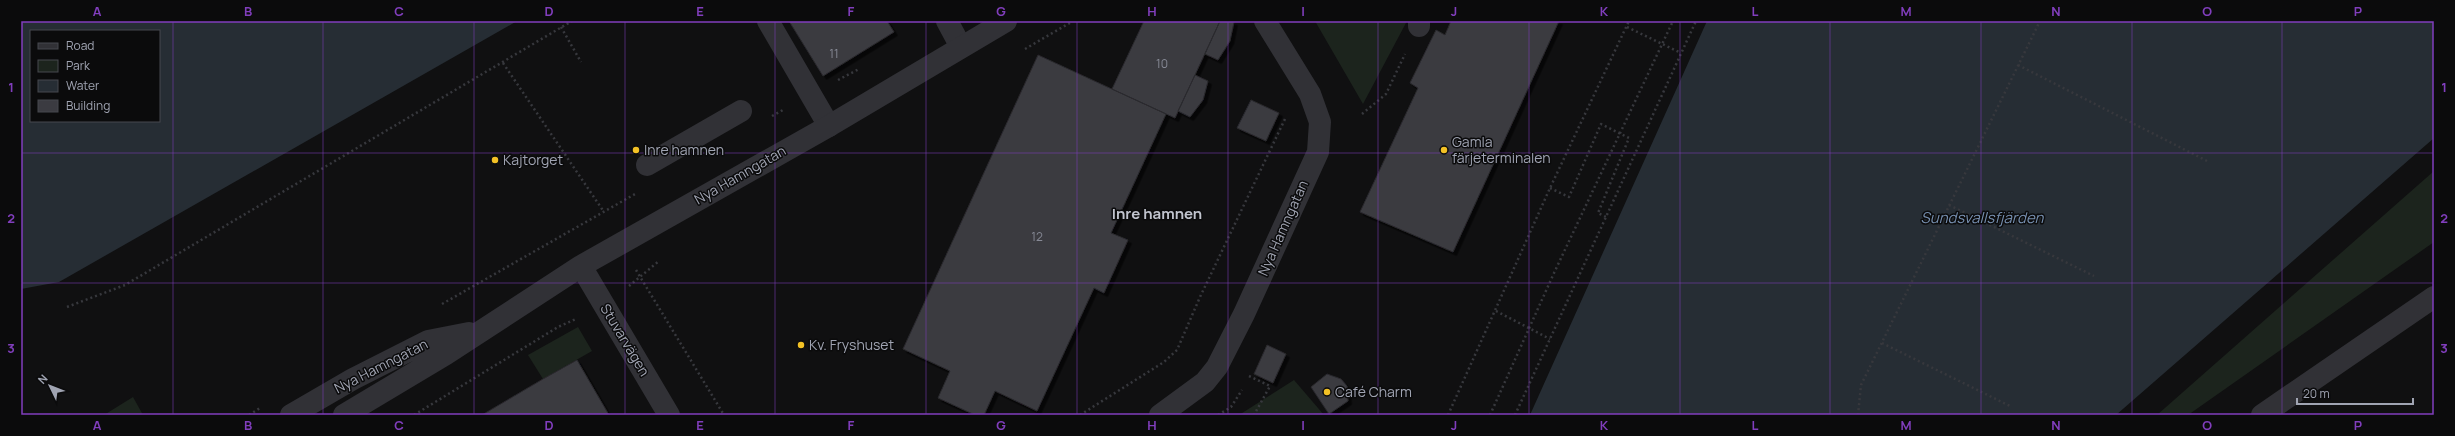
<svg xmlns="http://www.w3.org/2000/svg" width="2455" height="436" font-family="Manrope,sans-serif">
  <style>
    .green { fill: #1c241d }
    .water { fill: #262d34; fill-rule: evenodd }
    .building { fill: #3b3b41; stroke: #2a292d; filter: url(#shadow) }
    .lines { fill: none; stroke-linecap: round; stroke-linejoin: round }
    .path { stroke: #37383d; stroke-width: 2.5; stroke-dasharray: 2 3; stroke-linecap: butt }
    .service { stroke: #313136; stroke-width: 22 }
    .minor { stroke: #313136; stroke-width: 22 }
    .grid { fill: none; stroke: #813ebd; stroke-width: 1; stroke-opacity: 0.55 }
    .poi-dot { fill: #f3c125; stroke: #0b0b0c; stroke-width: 1.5 }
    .labels { text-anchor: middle; stroke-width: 3; stroke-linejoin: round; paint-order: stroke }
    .number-label { font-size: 12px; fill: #878a96 }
    .poi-label { font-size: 14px; fill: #a0a4b2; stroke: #0b0b0c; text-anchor: start }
    .street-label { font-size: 14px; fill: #a0a4b2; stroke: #0b0b0c }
    .neighbourhood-label { font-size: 15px; font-weight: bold; fill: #c1c4ce; stroke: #0b0b0c }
    .water-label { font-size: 15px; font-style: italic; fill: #768faf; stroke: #0b0b0c }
    .neatline { fill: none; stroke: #813ebd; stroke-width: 1.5 }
    .grid-label { font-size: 13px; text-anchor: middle; font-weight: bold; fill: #813ebd }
  </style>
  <defs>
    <filter id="shadow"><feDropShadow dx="3.5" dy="3.5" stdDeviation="0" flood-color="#0009"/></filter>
  </defs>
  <rect width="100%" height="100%" fill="#101011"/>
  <path class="green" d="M 1315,21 L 1407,21 L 1363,104 Z
    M 2434,171 L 2434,242 L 2188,415 L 2157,415 Z
    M 578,327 L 592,351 L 543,379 L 528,355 Z
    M 1294,380 L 1324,415 L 1239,415 Z
    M 133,397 L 143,415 L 104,415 Z"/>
  <path class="water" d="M 21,21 L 517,21 L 59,282 L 21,289 ZM 31,31 L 159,31 L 159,121 L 31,121 Z
    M 1707,21 L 2434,21 L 2434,138 L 2116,415 L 1530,415 Z"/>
  <path class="building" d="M 789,21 L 887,21 L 894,32 L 823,76 Z
    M 1144,21 L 1220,21 L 1175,118 L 1112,89 Z
    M 1220,21 L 1234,22 L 1230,41 L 1218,60 L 1205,54 Z
    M 1451,21 L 1559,21 L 1453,252 L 1360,212 L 1418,88 L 1410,83 L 1436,30 L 1445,35 Z
    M 1038,55 L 1166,114 L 1111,233 L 1128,240 L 1104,293 L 1094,288 L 1037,411 L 995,391 L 984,415 L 975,415 L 938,398 L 950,371 L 903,349 Z
    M 1195,75 L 1208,81 L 1203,100 L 1190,117 L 1178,111 Z
    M 1251,100 L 1279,113 L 1266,141 L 1237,128 Z
    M 1267,345 L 1286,354 L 1273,383 L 1254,374 Z
    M 577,360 L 609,415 L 482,415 L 543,379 Z
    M 1327,374 L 1341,379 L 1347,386 L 1348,401 L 1329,414 L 1311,387 Z"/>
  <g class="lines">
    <path class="path" d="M 561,27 L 581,62
      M 1627,27 L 1681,53
      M 1025,49 L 1073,21
      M 503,63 L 604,212
      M 2018,65 L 2209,162
      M 838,80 L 859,69
      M 1362,114 L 1386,94 L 1405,54
      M 772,116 L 783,110
      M 1550,188 L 1569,197 L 1601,124 L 1629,138 L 1598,213 L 1606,217
      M 1949,205 L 2094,276
      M 636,270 L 724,415
      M 629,286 L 659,261
      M 442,304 L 635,194
      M 67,307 L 125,285 L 572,21
      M 1496,311 L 1550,339
      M 1882,343 L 2012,407
      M 1249,376 L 1270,386 L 1254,415
      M 249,415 L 260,408
      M 414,415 L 558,327 L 576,319
      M 1080,415 L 1164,362 L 1177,350 L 1200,297 L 1285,119
      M 1218,415 L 1231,407 L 1242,390
      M 1448,415 L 1550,188 L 1629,21
      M 1490,415 L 1554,273 L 1673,21
      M 1515,415 L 1696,21
      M 1858,415 L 1861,385 L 2040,21"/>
    <path class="service" d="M 768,21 L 829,126
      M 947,21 L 961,47
      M 647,165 L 741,111"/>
    <path class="minor" d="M 1419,21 L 1419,26
      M 581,266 L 669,415
      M 291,415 L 353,379 L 428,341 L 469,333
      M 344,415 L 446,354 L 581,266 L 829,126 L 1006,21
      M 1160,415 L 1205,382 L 1217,367 L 1244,314 L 1318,152 L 1320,122 L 1310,94 L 1265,21
      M 2262,415 L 2434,297"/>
  </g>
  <path class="grid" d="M 173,21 L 173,415M 323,21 L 323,415M 474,21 L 474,415M 625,21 L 625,415M 775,21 L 775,415M 926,21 L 926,415M 1077,21 L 1077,415M 1228,21 L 1228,415M 1378,21 L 1378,415M 1529,21 L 1529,415M 1680,21 L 1680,415M 1830,21 L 1830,415M 1981,21 L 1981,415M 2132,21 L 2132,415M 2282,21 L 2282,415M 21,153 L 2434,153M 21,283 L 2434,283"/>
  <g class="poi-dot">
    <circle cx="636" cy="150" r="4"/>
    <circle cx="1444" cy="150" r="4"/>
    <circle cx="495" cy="160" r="4"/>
    <circle cx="801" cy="345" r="4"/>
    <circle cx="1327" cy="392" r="4"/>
  </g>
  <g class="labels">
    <g class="number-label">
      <text x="834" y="58">11</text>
      <text x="1162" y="68">10</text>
      <text x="1037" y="241">12</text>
    </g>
    <g class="poi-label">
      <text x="1452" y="147">Gamla<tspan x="1452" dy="16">färjeterminalen</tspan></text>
      <text x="644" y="155">Inre hamnen</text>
      <text x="503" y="165">Kajtorget</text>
      <text x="809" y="350">Kv. Fryshuset</text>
      <text x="1335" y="397">Café Charm</text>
    </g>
    <g class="street-label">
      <text transform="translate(740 175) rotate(-30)" y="5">Nya Hamngatan</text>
      <text transform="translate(1283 228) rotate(-66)" y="5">Nya Hamngatan</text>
      <text transform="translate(625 340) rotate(59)" y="5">Stuvarvägen</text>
      <text transform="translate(381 366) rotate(-27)" y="5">Nya Hamngatan</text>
    </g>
    <g class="neighbourhood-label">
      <text x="1157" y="219">Inre hamnen</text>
    </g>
    <g class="water-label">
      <text x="1982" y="223">Sundsvallsfjärden</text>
    </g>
  </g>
  <rect width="2455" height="436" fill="none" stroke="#0b0b0c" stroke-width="44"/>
  <rect x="30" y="30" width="130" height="92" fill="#0b0b0c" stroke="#47484e"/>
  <rect x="38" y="43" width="20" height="6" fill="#313136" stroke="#47484e"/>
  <text x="66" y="50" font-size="12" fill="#a0a4b2">Road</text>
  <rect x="38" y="60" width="20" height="12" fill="#1c241d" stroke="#47484e"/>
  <text x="66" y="70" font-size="12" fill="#a0a4b2">Park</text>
  <rect x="38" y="80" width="20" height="12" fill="#262d34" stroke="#47484e"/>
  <text x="66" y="90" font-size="12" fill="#a0a4b2">Water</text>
  <rect x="38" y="100" width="20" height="12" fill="#3b3b41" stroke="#47484e"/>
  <text x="66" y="110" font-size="12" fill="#a0a4b2">Building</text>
  <g transform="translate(50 386) rotate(313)" stroke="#0b0b0c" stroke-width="3" paint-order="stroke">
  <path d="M0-3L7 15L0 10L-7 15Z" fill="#a0a4b2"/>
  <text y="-6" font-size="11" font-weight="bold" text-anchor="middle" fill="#a0a4b2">N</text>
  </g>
  <path d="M2297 398v6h116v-6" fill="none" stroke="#a0a4b2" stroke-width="2"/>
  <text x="2303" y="398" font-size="12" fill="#a0a4b2" stroke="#0b0b0c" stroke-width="3" paint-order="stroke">20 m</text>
  <rect x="22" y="22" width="2411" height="392" class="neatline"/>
  <g class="grid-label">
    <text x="97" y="16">A</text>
    <text x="248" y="16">B</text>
    <text x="399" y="16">C</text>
    <text x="549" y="16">D</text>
    <text x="700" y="16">E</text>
    <text x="851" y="16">F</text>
    <text x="1001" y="16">G</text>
    <text x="1152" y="16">H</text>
    <text x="1303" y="16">I</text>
    <text x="1454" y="16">J</text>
    <text x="1604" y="16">K</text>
    <text x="1755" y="16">L</text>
    <text x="1906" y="16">M</text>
    <text x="2056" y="16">N</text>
    <text x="2207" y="16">O</text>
    <text x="2358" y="16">P</text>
    <text x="11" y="92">1</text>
    <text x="2444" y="92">1</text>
    <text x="11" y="223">2</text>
    <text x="2444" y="223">2</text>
    <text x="11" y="353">3</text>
    <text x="2444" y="353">3</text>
    <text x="97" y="430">A</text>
    <text x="248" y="430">B</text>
    <text x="399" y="430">C</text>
    <text x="549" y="430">D</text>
    <text x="700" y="430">E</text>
    <text x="851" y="430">F</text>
    <text x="1001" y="430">G</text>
    <text x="1152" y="430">H</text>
    <text x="1303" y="430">I</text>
    <text x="1454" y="430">J</text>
    <text x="1604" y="430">K</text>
    <text x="1755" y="430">L</text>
    <text x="1906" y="430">M</text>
    <text x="2056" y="430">N</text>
    <text x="2207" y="430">O</text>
    <text x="2358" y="430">P</text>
  </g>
</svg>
